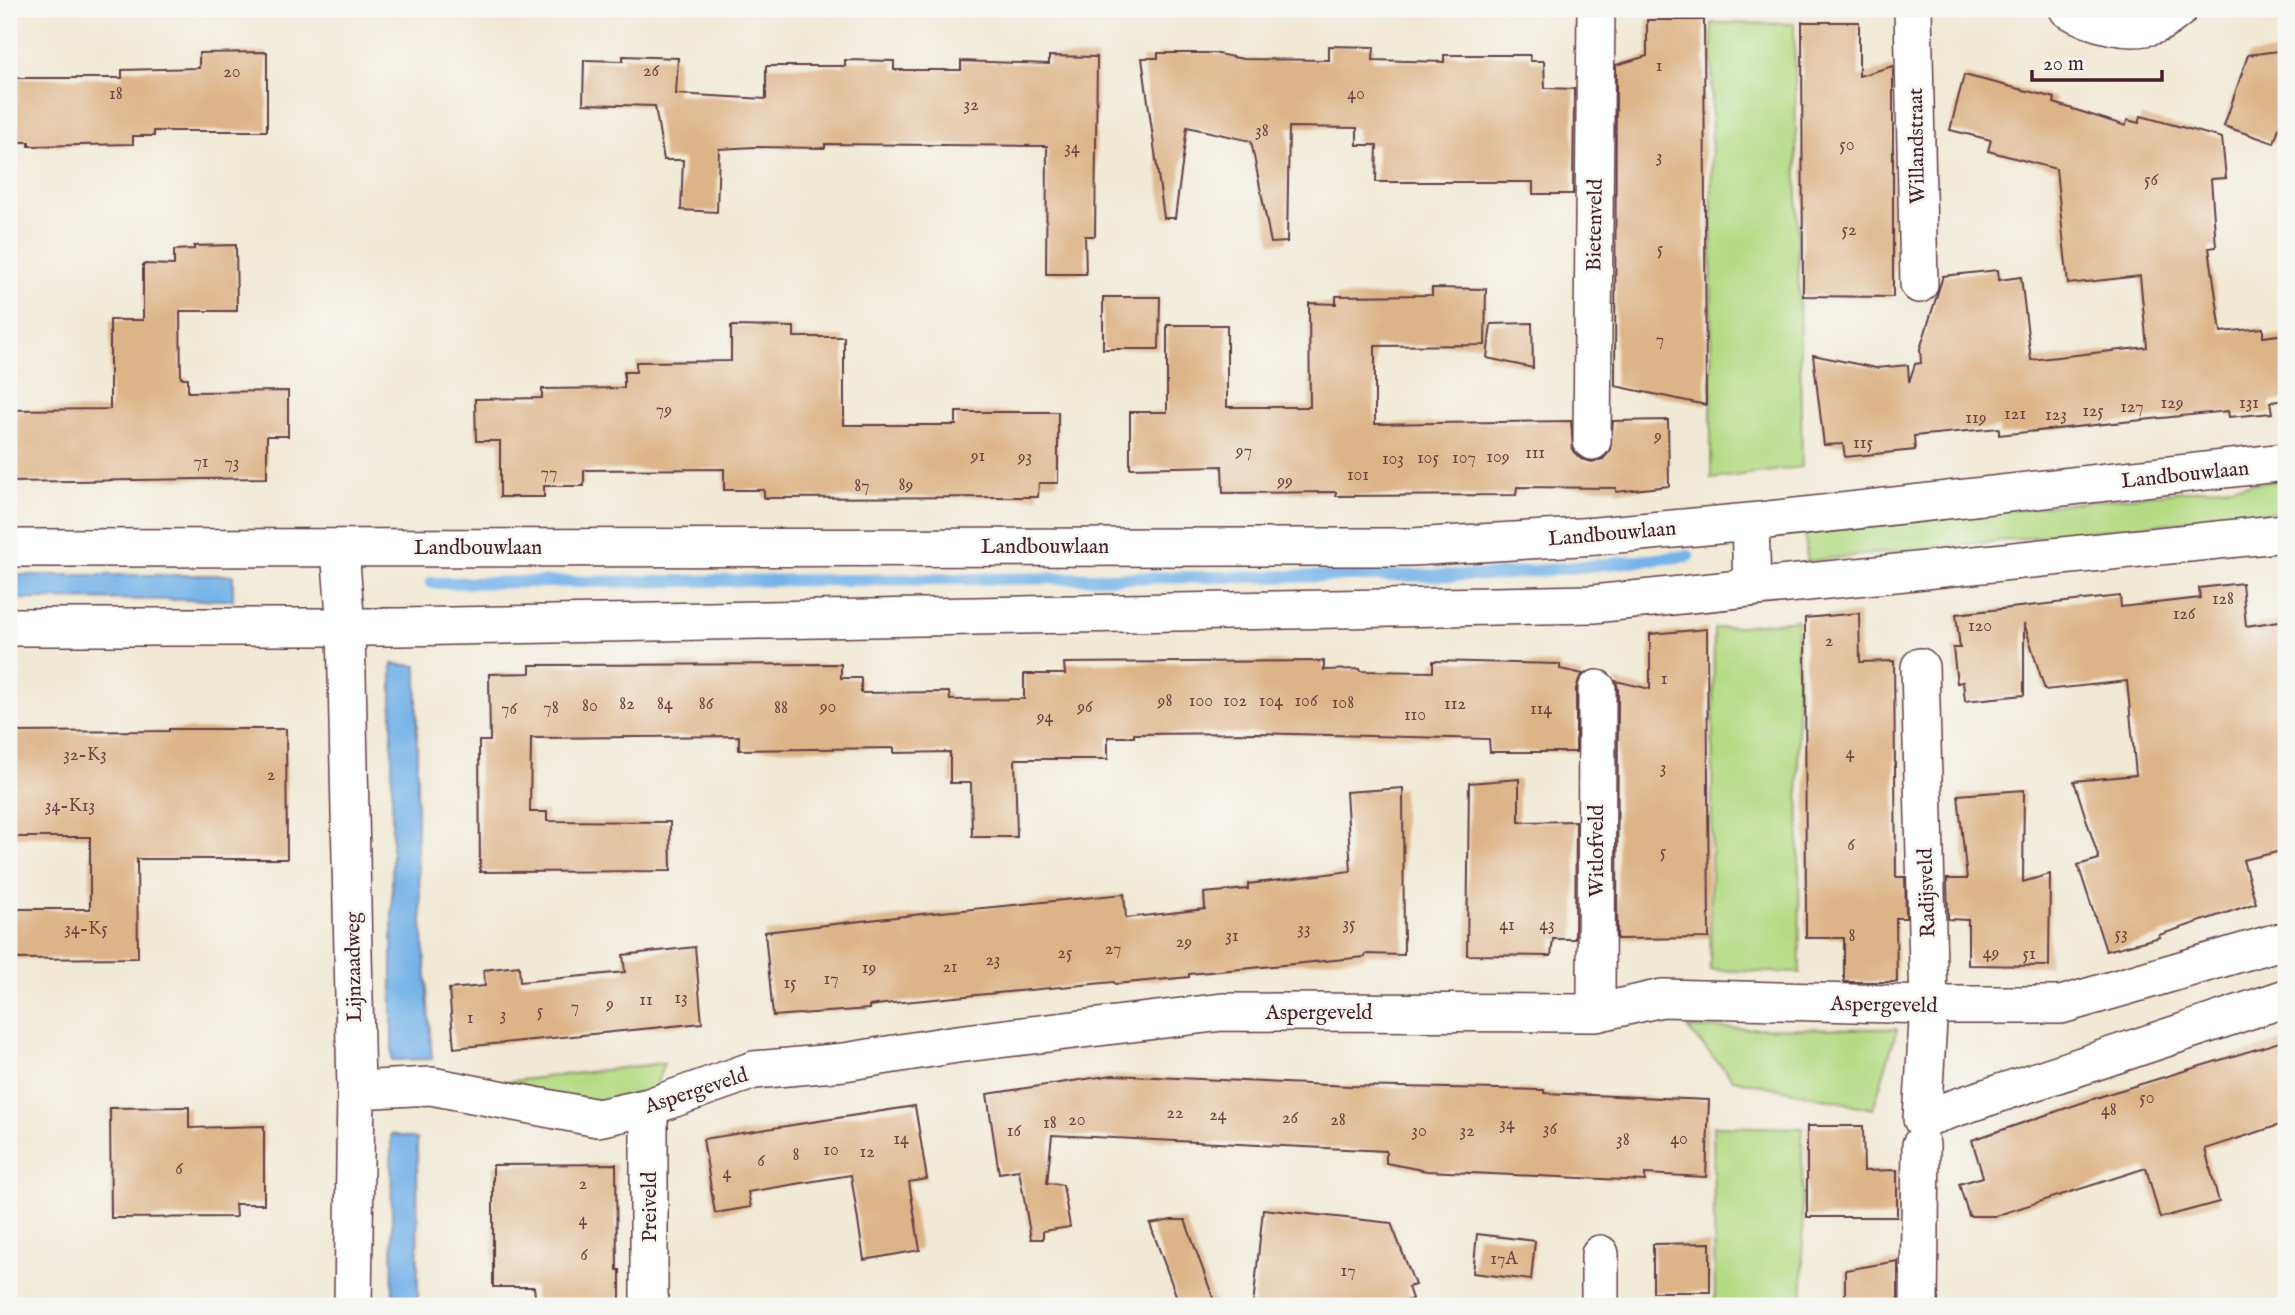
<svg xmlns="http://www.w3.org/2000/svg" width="2295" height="1315" font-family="'IM FELL English',serif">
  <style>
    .green { fill: #b4da83; stroke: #7f7c57; stroke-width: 2 }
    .water { fill: #75b2e8; stroke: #60688a; stroke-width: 2 }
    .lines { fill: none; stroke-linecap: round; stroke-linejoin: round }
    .stream { stroke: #75b2e8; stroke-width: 12 }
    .building { fill: #ddb488 }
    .minor-casing { stroke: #633d44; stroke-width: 40 }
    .minor { stroke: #fff; stroke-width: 37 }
    .labels { text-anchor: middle; stroke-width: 6; stroke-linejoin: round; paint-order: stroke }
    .number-label { font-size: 18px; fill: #6f4442 }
    .street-label { font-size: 21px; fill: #4a1f2b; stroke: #f6f6f2 }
  </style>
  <rect width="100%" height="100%" fill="#f6f6f2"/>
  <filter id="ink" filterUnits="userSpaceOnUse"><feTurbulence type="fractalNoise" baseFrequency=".0143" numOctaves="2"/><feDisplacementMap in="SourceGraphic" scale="14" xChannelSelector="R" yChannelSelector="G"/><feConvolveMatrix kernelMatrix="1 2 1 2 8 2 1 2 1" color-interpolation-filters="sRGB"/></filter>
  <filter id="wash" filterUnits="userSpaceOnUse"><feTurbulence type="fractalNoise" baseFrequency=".00686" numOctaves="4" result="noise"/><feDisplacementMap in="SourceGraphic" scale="28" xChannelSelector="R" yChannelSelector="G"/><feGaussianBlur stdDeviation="1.57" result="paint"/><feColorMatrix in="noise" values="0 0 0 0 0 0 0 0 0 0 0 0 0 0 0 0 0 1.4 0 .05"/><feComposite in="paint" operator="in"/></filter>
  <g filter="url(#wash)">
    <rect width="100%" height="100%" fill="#f1e9d5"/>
    <path class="green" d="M 1712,23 L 1794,24 L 1802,467 L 1711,479 Z
      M 2286,480 L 2286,511 L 1807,561 L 1805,532 Z
      M 1797,620 L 1800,973 L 1710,970 L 1714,629 Z
      M 1687,1028 L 1897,1029 L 1873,1109 L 1733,1079 Z
      M 664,1063 L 655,1088 L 600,1104 L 486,1084 Z
      M 1713,1126 L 1802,1128 L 1803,1306 L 1715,1306 Z"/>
    <path class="water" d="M 9,575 L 233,575 L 233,600 L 9,599 Z
      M 392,664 L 417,666 L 417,853 L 432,1059 L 392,1060 Z
      M 391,1134 L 417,1139 L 418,1306 L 393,1306 Z"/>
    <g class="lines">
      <path class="stream" d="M 431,583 L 1496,575 L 1688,556"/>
    </g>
    <g id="blocks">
      <path class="building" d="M 1647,20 L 1704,20 L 1706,405 L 1615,386 L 1616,65 L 1647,56 Z
        M 1802,22 L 1859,22 L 1859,76 L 1893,66 L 1893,297 L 1803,296 Z
        M 1329,46 L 1374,47 L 1373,60 L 1444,62 L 1444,55 L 1530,55 L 1530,61 L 1544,61 L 1545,88 L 1574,89 L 1573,194 L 1533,194 L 1533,182 L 1376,182 L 1377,145 L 1357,145 L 1357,128 L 1289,127 L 1287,242 L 1271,243 L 1251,141 L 1187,127 L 1175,218 L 1164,218 L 1142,58 L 1158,58 L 1158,53 L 1213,53 L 1243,59 L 1329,60 Z
        M 2286,50 L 2286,106 L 2274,143 L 2224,126 L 2248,55 Z
        M 267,52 L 267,131 L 154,131 L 154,136 L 133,136 L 133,144 L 29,146 L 29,142 L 9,142 L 9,78 L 122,78 L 122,70 L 199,68 L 199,53 Z
        M 623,56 L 678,58 L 676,94 L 766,99 L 766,66 L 845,66 L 845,60 L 894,61 L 894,70 L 961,70 L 961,61 L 1049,64 L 1049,56 L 1097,57 L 1095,236 L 1085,236 L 1086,274 L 1046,274 L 1047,146 L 825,144 L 825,148 L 755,147 L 719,149 L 717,212 L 681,210 L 683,160 L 664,160 L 655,106 L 583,104 L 584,60 L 623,61 Z
        M 1964,75 L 2055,98 L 2054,103 L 2126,126 L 2127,120 L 2139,123 L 2141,116 L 2222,138 L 2226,178 L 2211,179 L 2216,247 L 2209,248 L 2221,332 L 2263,328 L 2263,337 L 2286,334 L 2286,400 L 2270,402 L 2272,413 L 2229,417 L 2228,411 L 1999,435 L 1999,428 L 1914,436 L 1915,450 L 1845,457 L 1843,444 L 1824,445 L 1813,355 L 1876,368 L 1908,365 L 1909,382 L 1915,364 L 1921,363 L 1920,349 L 1943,276 L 1998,270 L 1999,280 L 2021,277 L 2031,360 L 2147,347 L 2140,276 L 2068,284 L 2056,169 L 1988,151 L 1991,140 L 1950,130 Z
        M 236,245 L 237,311 L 180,311 L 181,378 L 188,378 L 188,392 L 288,391 L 288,436 L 267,436 L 267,478 L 9,482 L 9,410 L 110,409 L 110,320 L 143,320 L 143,264 L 174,265 L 174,250 L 194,249 L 194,246 Z
        M 1432,288 L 1486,289 L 1485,345 L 1375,346 L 1375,424 L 1571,421 L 1573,451 L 1581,459 L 1592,462 L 1603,459 L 1610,451 L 1613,421 L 1668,420 L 1669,486 L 1616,492 L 1616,488 L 1517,487 L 1516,495 L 1336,496 L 1336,492 L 1223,493 L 1222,466 L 1130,468 L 1130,412 L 1167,412 L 1167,325 L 1227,325 L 1227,407 L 1310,407 L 1309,303 L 1336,304 L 1336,296 L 1432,295 Z
        M 1103,297 L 1160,297 L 1159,349 L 1103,349 Z
        M 1532,323 L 1533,368 L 1487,358 L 1491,324 Z
        M 731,326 L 794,327 L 794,337 L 844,337 L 844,425 L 956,425 L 956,412 L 1058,412 L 1058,483 L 1039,483 L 1038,497 L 764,498 L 764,490 L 724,490 L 724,469 L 584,470 L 584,486 L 544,486 L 544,497 L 500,497 L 500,441 L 476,441 L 475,399 L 542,398 L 542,389 L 624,388 L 624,372 L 636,372 L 636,362 L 731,361 Z
        M 2242,583 L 2246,626 L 2286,620 L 2286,850 L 2243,860 L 2256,903 L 2159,935 L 2160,937 L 2106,951 L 2078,865 L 2099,859 L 2074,781 L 2136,775 L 2127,681 L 2045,690 L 2024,623 L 2024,695 L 1965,701 L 1963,682 L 1957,683 L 1953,648 L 1960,648 L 1956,614 L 2120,596 L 2121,607 L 2200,598 L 2199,588 Z
        M 1859,613 L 1860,662 L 1894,661 L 1896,877 L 1905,877 L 1906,918 L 1896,918 L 1897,982 L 1844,982 L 1844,938 L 1806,938 L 1805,618 Z
        M 1707,629 L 1709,938 L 1617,939 L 1618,689 L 1616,681 L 1650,689 L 1650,634 Z
        M 1324,661 L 1324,670 L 1360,669 L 1360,671 L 1433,672 L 1433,661 L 1560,664 L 1560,669 L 1583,674 L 1579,679 L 1576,689 L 1576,752 L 1490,752 L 1489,739 L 1257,733 L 1134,734 L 1134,737 L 1108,737 L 1108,759 L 1015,759 L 1017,837 L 972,837 L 971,783 L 950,783 L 950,752 L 894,753 L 894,748 L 739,750 L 739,736 L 531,738 L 530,812 L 547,812 L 547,821 L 670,822 L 671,871 L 480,872 L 479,741 L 490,741 L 489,674 L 530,673 L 530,665 L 841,664 L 841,678 L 861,678 L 861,693 L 949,692 L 950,700 L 1024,699 L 1024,674 L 1065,674 L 1064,663 Z
        M 169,729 L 286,729 L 287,859 L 137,859 L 138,958 L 9,959 L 9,909 L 90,909 L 90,837 L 9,837 L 9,732 L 169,731 Z
        M 1519,779 L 1519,822 L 1576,821 L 1575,939 L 1553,939 L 1551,956 L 1467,955 L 1469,783 Z
        M 1403,788 L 1404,955 L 1365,954 L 1365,957 L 1189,974 L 1189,977 L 1115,984 L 1114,982 L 893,1003 L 869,1006 L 869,1009 L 773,1016 L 765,932 L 922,914 L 1124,894 L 1126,918 L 1205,909 L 1204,893 L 1248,889 L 1248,884 L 1351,871 L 1346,792 Z
        M 2024,790 L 2023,882 L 2050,874 L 2049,966 L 1968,965 L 1968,920 L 1948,919 L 1947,879 L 1967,879 L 1958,795 Z
        M 695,947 L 702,1023 L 454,1048 L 449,989 L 485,986 L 484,970 L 519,966 L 520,982 L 625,972 L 623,955 Z
        M 2286,1040 L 2286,1123 L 2205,1149 L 2219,1202 L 2160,1218 L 2146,1168 L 1995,1216 L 1969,1216 L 1959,1184 L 1983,1177 L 1972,1140 L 2108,1094 Z
        M 1113,1075 L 1350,1086 L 1544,1090 L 1544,1093 L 1709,1100 L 1706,1177 L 1645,1174 L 1645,1181 L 1427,1171 L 1386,1163 L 1386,1151 L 1052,1135 L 1047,1183 L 1063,1185 L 1070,1227 L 1043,1231 L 1043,1239 L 1031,1239 L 1019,1170 L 999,1173 L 987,1094 Z
        M 915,1106 L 927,1179 L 909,1182 L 920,1250 L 864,1260 L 851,1175 L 748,1192 L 751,1207 L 715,1213 L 703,1139 Z
        M 189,1107 L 189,1128 L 264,1126 L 264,1204 L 235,1204 L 236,1217 L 111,1218 L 110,1108 Z
        M 1807,1126 L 1863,1126 L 1864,1171 L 1897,1170 L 1897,1217 L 1807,1217 Z
        M 616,1164 L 617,1270 L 620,1270 L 620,1306 L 536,1306 L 534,1287 L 493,1287 L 493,1165 Z
        M 1263,1209 L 1391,1223 L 1415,1285 L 1408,1287 L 1412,1299 L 1393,1306 L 1253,1306 Z
        M 1172,1220 L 1185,1220 L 1216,1306 L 1180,1306 L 1150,1224 Z
        M 1477,1234 L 1535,1241 L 1531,1280 L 1473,1273 Z
        M 1710,1243 L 1710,1292 L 1653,1292 L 1653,1244 Z
        M 1898,1261 L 1898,1306 L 1845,1306 L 1845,1270 Z"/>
    </g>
  </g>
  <g filter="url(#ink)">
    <use href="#blocks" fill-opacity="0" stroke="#633d44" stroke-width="2"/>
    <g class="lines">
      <g class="minor-casing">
        <path id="minor" d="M 1913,9 L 1919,284
          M 2068,9 C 2091,23 2129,34 2157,24 C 2165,21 2172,14 2179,9
          M 1592,441 L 1596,9
          M 1750,522 L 1752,587
          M 9,548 L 1412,547 L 1596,536 L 1750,522 L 2286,462
          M 340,549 L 346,628 L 356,1090 L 353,1306
          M 9,627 L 399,627 L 1593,604 L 2286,533
          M 1920,667 L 1929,1005 L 1922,1119 L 2286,998
          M 1596,1013 L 1597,689
          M 356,1090 L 431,1086 L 598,1118 L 649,1107 L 754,1070 L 844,1062 L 957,1044 L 1223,1012 L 1596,1013 L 1662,998 L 1929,1005 L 2061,1005 L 2271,944 L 2286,941
          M 649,1107 L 649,1306
          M 1600,1254 L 1600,1306
          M 1919,1306 L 1921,1145"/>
      </g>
      <use href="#minor" class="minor"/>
    </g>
  </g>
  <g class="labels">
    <g class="number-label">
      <text x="1659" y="71">1</text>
      <text x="651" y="76">26</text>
      <text x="232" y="77">20</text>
      <text x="116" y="99">18</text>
      <text x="1356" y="99">40</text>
      <text x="971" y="110">32</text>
      <text x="1262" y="136">38</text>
      <text x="1847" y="150">50</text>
      <text x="1072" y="153">34</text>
      <text x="1659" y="162">3</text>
      <text x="2151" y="185">56</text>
      <text x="1849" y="235">52</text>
      <text x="1660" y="254">5</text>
      <text x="1660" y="345">7</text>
      <text x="2172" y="408">129</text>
      <text x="2249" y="408">131</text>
      <text x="2132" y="412">127</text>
      <text x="664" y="415">79</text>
      <text x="2093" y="416">125</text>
      <text x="2015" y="419">121</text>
      <text x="2056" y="420">123</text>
      <text x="1976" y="423">119</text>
      <text x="1658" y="441">9</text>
      <text x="1863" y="448">115</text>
      <text x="1244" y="456">97</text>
      <text x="1535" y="458">111</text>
      <text x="978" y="461">91</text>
      <text x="1025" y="462">93</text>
      <text x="1498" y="462">109</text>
      <text x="1428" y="463">105</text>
      <text x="1464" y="463">107</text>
      <text x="1393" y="464">103</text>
      <text x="201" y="467">71</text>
      <text x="232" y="468">73</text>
      <text x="549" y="478">77</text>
      <text x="1358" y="480">101</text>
      <text x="1285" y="486">99</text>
      <text x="906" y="490">89</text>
      <text x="862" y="491">87</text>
      <text x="2223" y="604">128</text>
      <text x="2184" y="619">126</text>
      <text x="1980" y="631">120</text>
      <text x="1829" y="646">2</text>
      <text x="1664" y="684">1</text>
      <text x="1165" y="706">98</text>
      <text x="1201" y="706">100</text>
      <text x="1235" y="706">102</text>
      <text x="1271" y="706">104</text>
      <text x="1306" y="706">106</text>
      <text x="1343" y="708">108</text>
      <text x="627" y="709">82</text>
      <text x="665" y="709">84</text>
      <text x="706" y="709">86</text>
      <text x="1455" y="709">112</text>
      <text x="590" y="711">80</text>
      <text x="828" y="712">90</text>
      <text x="1085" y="712">96</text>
      <text x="551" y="713">78</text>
      <text x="781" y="713">88</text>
      <text x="509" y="714">76</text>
      <text x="1541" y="714">114</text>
      <text x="1415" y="720">110</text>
      <text x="1045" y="722">94</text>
      <text x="1850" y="758">4</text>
      <text x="85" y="760">32-K3</text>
      <text x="1663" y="773">3</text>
      <text x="271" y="780">2</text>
      <text x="70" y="811">34-K13</text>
      <text x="1851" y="850">6</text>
      <text x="1663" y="857">5</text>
      <text x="1349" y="929">35</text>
      <text x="1507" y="930">41</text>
      <text x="1547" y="930">43</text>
      <text x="86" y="934">34-K5</text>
      <text x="1304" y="934">33</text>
      <text x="2121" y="939">53</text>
      <text x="1232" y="941">31</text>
      <text x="1852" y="941">8</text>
      <text x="1184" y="947">29</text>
      <text x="1113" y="954">27</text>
      <text x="1065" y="958">25</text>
      <text x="1991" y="958">49</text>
      <text x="2029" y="959">51</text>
      <text x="993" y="965">23</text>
      <text x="950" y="972">21</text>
      <text x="869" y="973">19</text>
      <text x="831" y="984">17</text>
      <text x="790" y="988">15</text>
      <text x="681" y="1003">13</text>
      <text x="646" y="1005">11</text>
      <text x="610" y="1009">9</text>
      <text x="575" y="1012">7</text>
      <text x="540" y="1016">5</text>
      <text x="503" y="1020">3</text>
      <text x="470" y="1023">1</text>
      <text x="2147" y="1103">50</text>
      <text x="2109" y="1115">48</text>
      <text x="1175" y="1118">22</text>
      <text x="1218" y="1120">24</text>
      <text x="1290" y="1123">26</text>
      <text x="1077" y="1125">20</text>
      <text x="1338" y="1125">28</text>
      <text x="1050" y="1128">18</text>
      <text x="1507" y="1129">34</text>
      <text x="1550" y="1134">36</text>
      <text x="1014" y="1136">16</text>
      <text x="1419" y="1136">30</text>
      <text x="1467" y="1136">32</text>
      <text x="901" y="1144">14</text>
      <text x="1679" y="1144">40</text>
      <text x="1623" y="1145">38</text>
      <text x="831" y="1155">10</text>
      <text x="867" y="1157">12</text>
      <text x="796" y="1160">8</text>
      <text x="761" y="1166">6</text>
      <text x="179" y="1174">6</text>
      <text x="727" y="1178">4</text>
      <text x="583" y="1189">2</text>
      <text x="583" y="1225">4</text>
      <text x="584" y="1260">6</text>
      <text x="1504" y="1264">17A</text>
      <text x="1348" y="1276">17</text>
    </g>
    <g class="street-label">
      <text transform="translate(1916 146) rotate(-91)" y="7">Willandstraat</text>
      <text transform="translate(1594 225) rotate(-89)" y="7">Bietenveld</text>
      <text transform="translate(2185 474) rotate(-6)" y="7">Landbouwlaan</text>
      <text transform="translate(1612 533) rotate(-5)" y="7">Landbouwlaan</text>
      <text x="1045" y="553">Landbouwlaan</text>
      <text x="478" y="554">Landbouwlaan</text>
      <text transform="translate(1596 851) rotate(-90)" y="7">Witlofveld</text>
      <text transform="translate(1926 893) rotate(-92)" y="7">Radijsveld</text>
      <text transform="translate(353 967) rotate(-91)" y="7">Lijnzaadweg</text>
      <text transform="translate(1884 1004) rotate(1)" y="7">Aspergeveld</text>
      <text x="1319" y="1019">Aspergeveld</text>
      <text transform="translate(696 1090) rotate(-18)" y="7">Aspergeveld</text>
      <text transform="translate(649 1207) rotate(-90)" y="7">Preiveld</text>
    </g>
  </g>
  <rect width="2295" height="1315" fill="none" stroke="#f6f6f2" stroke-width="35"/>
  <path d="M2032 70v10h130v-10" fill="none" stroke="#4a1f2b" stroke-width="3.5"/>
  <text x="2043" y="70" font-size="21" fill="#4a1f2b" stroke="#f6f6f2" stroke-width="5" paint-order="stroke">20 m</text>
</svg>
